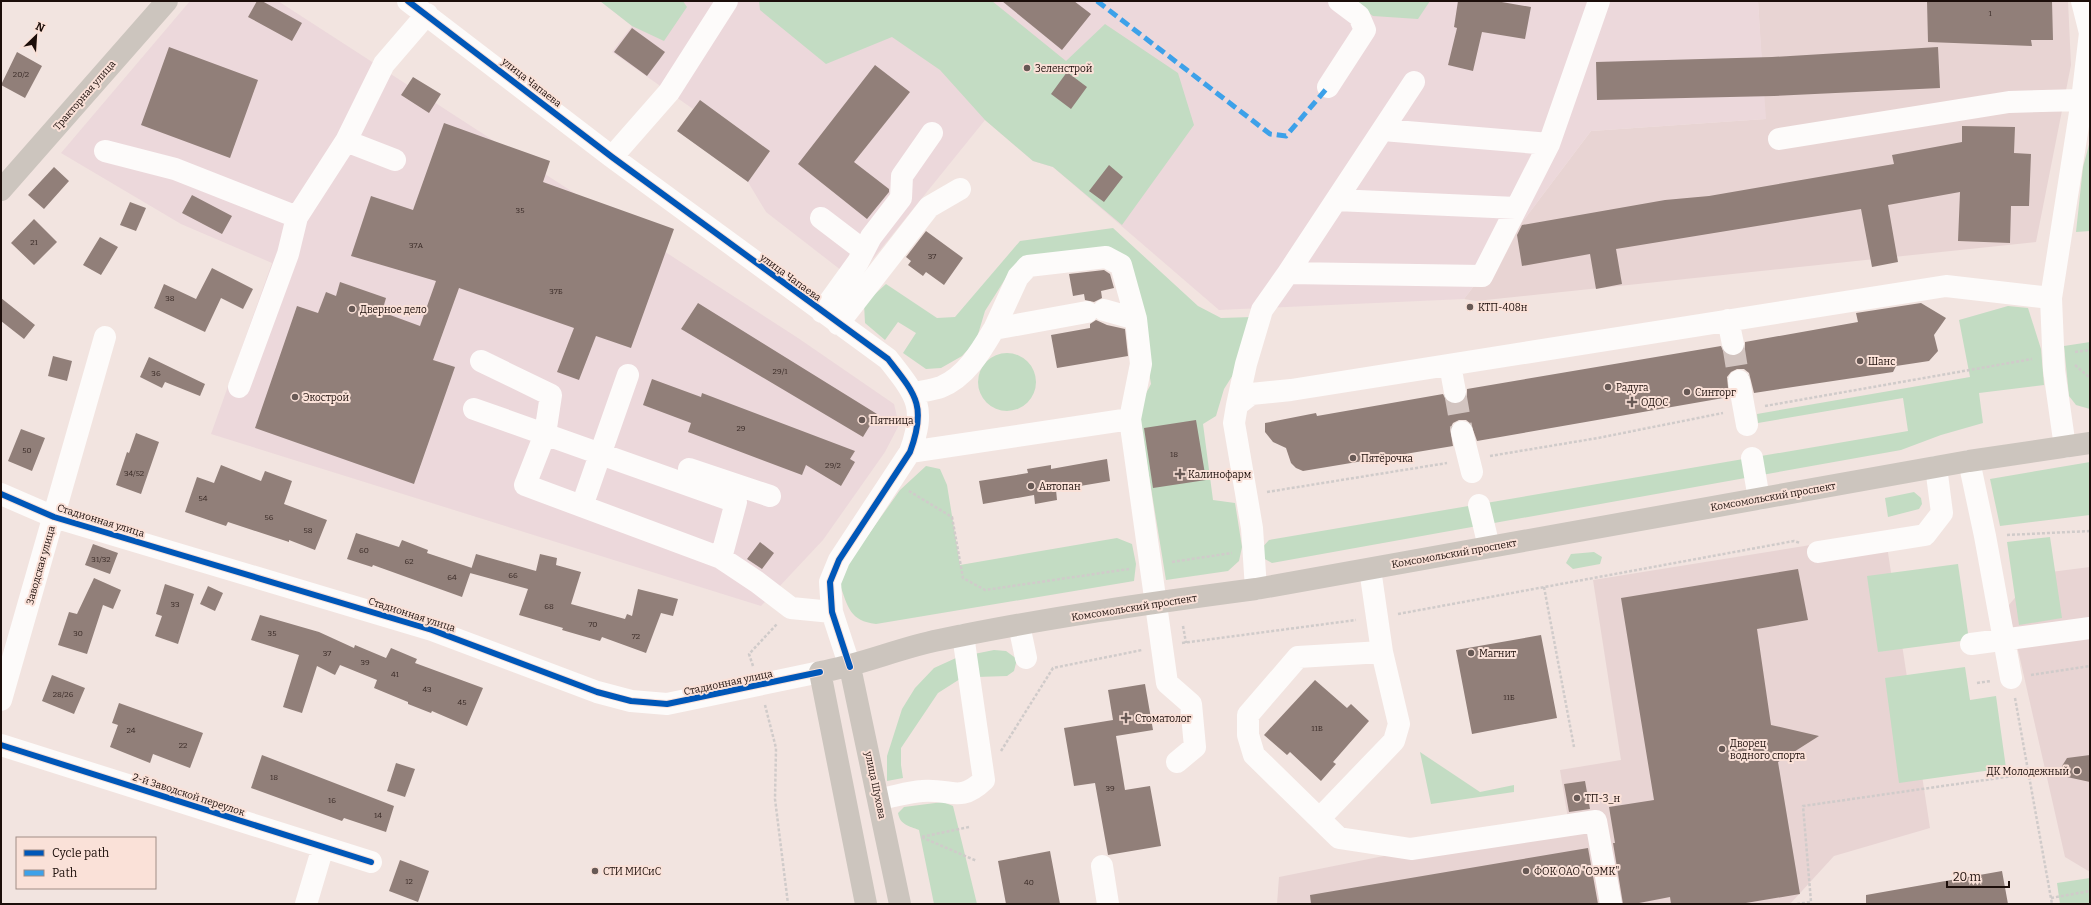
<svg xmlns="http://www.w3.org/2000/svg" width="2091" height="905" font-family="Bitter,serif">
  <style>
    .commercial { fill: #e8d4d3 }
    .industrial { fill: #ecd8db }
    .green { fill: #c3dcc3 }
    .building { fill: #917f79 }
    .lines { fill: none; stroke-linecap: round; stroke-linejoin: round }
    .minor-tunnel { stroke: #d2c4c0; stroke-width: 22; stroke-dasharray: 22 11; stroke-linecap: butt }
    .path { stroke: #d0cbca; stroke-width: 2.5; stroke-dasharray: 3 2; stroke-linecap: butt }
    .minor { stroke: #fdfbfa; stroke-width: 22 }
    .major { stroke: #ccc5be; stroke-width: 22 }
    .quiet { stroke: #3da1e9; stroke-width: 5; stroke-dasharray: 10 5; stroke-linecap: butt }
    .cycleway-casing { stroke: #fae1d8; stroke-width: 8 }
    .cycleway { stroke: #0057b8; stroke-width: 6 }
    .poi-dot { fill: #675955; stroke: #fae1d8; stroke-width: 1.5 }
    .labels { text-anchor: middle; stroke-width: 4; stroke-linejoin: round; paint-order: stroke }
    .number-label { font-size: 8px; fill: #392a26 }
    .poi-label { font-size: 10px; fill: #1c0e0a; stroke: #fae1d8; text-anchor: start }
    .street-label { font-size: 10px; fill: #1c0e0a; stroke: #fae1d8 }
  </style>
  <rect width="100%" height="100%" fill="#f2e4e0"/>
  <path class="commercial" d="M 1758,1 L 2068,1 L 2071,65 L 2036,242 L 1476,301 L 1464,299 L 1591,131 L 1765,119 Z
    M 1885,533 L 1930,828 L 1834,856 L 1790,904 L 1277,904 L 1279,877 L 1568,819 L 1560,770 L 1621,760 L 1593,580 Z
    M 2090,567 L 2090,872 L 2065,857 L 2008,606 L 2035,574 Z"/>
  <path class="industrial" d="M 190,1 L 278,1 L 798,338 L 894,404 L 899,425 L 885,452 L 823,540 L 761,606 L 211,434 L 272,263 L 181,224 L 61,153 Z
    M 600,1 L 1758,1 L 1766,119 L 1591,131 L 1464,299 L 1219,310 L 1053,167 L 1033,161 L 985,120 L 855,281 L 766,212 L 748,182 L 770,151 L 700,100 L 693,109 L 612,52 L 632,26 Z"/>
  <path class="green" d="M 600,1 L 683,1 L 687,7 L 664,41 L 632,26 Z
    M 759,1 L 992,1 L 1066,61 L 1105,24 L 1178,73 L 1194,125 L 1122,225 L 1053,167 L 1033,161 L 985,120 L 940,70 L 892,37 L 826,64 L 760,10 Z
    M 1353,1 L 1430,1 L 1418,19 L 1373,16 Z
    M 2090,141 L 2090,231 L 2076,232 L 2083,167 Z
    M 1113,228 L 1198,306 L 1221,318 L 1252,317 L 1236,370 L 1224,389 L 1216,416 L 1203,424 L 1213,500 L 1235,503 L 1242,547 L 1239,561 L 1228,571 L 1166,580 L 1138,408 L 1151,384 L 1133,276 L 1126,265 L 1009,273 L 985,311 L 976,341 L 962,356 L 941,368 L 926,369 L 903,353 L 916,333 L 898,322 L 885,340 L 865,323 L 864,304 L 886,284 L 937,318 L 955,317 L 1020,241 Z
    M 2008,306 L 2028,308 L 2041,349 L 2044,385 L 1979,393 L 1983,423 L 1941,435 L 1901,450 L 1272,563 L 1263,558 L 1260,550 L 1269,540 L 1908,431 L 1903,398 L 1758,423 L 1757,414 L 1970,377 L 1959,320 Z
    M 2090,342 L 2090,409 L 2076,405 L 2069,396 L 2064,346 Z
    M978 382a29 29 0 1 1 58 0a29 29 0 1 1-58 0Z
    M 2090,462 L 2090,515 L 2000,526 L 1990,479 Z
    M 926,466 L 940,469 L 947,485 L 960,565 L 1117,538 L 1132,544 L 1136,564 L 1134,581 L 876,624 C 850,621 848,607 840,585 L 849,562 L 900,490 Z
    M 1914,492 L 1921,498 L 1922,504 L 1919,509 L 1888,517 L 1885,498 Z
    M 2050,537 L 2062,618 L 2019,625 L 2007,542 Z
    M 1594,552 L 1602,557 L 1600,564 L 1573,569 L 1566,563 L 1571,554 Z
    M 1958,564 L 1969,640 L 1878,652 L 1867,576 Z
    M 994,650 L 1006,651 L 1017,659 L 1014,671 L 1007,676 L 977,677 L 974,654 Z
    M 956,658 L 960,679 L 938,693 L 901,748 L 901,765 L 903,778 L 887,781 L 887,756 L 902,709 L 915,688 L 934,668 Z
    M 1965,667 L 1970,700 L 1996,696 L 2006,768 L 1899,783 L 1885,678 Z
    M 1420,752 L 1480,792 L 1514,785 L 1514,792 L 1431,804 Z
    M 943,802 L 953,806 L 977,904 L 934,904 L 919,830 C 909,826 900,825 898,813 L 904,807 Z
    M 2090,878 L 2090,904 L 2060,904 L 2057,883 Z"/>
  <path class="building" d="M 257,1 L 262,1 L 302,23 L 292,41 L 248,17 Z
    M 1002,1 L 1074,1 L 1091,14 L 1062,50 Z
    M 1458,1 L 1496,1 L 1531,7 L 1525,39 L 1482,32 L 1473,71 L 1448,65 L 1457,28 L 1454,27 Z
    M 1927,1 L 2052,1 L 2053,40 L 2031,40 L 2032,46 L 1928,42 Z
    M 632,28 L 665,52 L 647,76 L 614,52 Z
    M 169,47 L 258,80 L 230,158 L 141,125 Z
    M 1938,47 L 1940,88 L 1774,96 L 1597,100 L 1596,62 L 1772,57 Z
    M 17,52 L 42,66 L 25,98 L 1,85 Z
    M 875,65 L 910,92 L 854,162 L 889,189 L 889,192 L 867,219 L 798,164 Z
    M 1067,72 L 1087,87 L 1071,109 L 1051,94 Z
    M 413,77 L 441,94 L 429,113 L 401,95 Z
    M 700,100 L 770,151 L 748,182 L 677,131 Z
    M 444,123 L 550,161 L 543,182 L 674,229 L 631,348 L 596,336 L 579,380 L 557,372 L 574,328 L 459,288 L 433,360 L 455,367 L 414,484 L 255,428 L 297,306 L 318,313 L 326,292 L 336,296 L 340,282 L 386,298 L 382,312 L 420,326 L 436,281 L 351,256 L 371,196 L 413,210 Z
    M 1962,126 L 2015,127 L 2014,153 L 2031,154 L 2029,206 L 2011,206 L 2010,243 L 1958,241 L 1960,192 L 1888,205 L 1898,262 L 1872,267 L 1861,209 L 1616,249 L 1622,284 L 1596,289 L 1590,254 L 1522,266 L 1517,235 L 1522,225 L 1665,200 L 1709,196 L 1894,164 L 1892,155 L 1962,142 Z
    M 1109,165 L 1123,177 L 1104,202 L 1089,191 Z
    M 54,167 L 69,181 L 44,209 L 28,195 Z
    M 192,195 L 232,216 L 222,234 L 182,213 Z
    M 130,202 L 146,208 L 136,231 L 120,225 Z
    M 34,219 L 57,242 L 34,265 L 11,243 Z
    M 926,231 L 963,258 L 944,285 L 926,272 L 923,276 L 908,265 L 911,261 L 906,257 Z
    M 100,237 L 118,247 L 101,275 L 83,265 Z
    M 212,268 L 253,289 L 243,309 L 221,298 L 205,332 L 154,308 L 164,284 L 196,299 Z
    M 1104,270 L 1110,274 L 1114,288 L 1101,291 L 1102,298 L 1094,302 L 1085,300 L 1084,294 L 1073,296 L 1069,274 Z
    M 1,298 L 35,325 L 24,339 L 1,321 Z
    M 698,303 L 877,414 L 863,437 L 681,329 Z
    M 1921,303 L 1946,318 L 1934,335 L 1938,351 L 1929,361 L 1896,366 L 1893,372 L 1754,393 L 1749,373 L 1744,369 L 1737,369 L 1731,372 L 1727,377 L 1729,397 L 1477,441 L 1471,424 L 1466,420 L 1459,420 L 1453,423 L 1450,429 L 1453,446 L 1303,471 L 1296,468 L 1291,463 L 1286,448 L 1273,442 L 1265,432 L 1265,423 L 1316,413 L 1317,416 L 1443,394 L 1446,400 L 1451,404 L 1457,404 L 1463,401 L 1467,396 L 1467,389 L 1721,346 L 1724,353 L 1729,356 L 1735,356 L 1742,353 L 1745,348 L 1745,342 L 1858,322 L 1856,313 Z
    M 1096,320 L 1107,325 L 1125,329 L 1128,356 L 1057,368 L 1051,335 L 1090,328 L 1090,324 Z
    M 53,356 L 72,361 L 67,381 L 48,376 Z
    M 149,357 L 205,384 L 200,396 L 165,382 L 162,388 L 140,377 Z
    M 652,379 L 701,397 L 702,393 L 855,451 L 850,459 L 855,462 L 841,486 L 806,465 L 802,475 L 688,432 L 691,423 L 643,405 Z
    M 1196,420 L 1206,480 L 1153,488 L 1144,428 Z
    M 21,429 L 45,438 L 32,471 L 8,461 Z
    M 136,433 L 159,442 L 141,494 L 116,485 L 127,452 L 129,453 Z
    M 1107,459 L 1110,481 L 1056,490 L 1057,500 L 1035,504 L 1034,495 L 983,504 L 979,481 L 1028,473 L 1027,469 L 1051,465 L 1051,469 Z
    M 221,465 L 261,481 L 265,471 L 292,481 L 284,504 L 327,520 L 315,550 L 289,540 L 289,542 L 228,522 L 226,526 L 185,512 L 197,477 L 214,483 Z
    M 356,533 L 399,547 L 402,540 L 428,550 L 427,553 L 472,568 L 462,597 L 373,565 L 372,567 L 347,559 Z
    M 760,542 L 774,553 L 762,569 L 747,559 Z
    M 93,544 L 118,553 L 110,574 L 85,565 Z
    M 476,554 L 536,571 L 540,554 L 557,558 L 556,565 L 581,572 L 571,604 L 625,619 L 627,614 L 632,616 L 638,589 L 678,599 L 673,616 L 661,613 L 646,653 L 602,637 L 600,641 L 562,630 L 563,628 L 519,615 L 528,589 L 470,573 Z
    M 1798,569 L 1808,620 L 1757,629 L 1771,725 L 1819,736 L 1778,762 L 1800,894 L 1740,904 L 1671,904 L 1670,897 L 1634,904 L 1623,904 L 1613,843 L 1615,843 L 1609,807 L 1654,800 L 1621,598 Z
    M 94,578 L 121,590 L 113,609 L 103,605 L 87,654 L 58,645 L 69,612 L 77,614 Z
    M 165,584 L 194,594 L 178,644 L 155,636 L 162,616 L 156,614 Z
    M 208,586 L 223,593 L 215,611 L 200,604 Z
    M 260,615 L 319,632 L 354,648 L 355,645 L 386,658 L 391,648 L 417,659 L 415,663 L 483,688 L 467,726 L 432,711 L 431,713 L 408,704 L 408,702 L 374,688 L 377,680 L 340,665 L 335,675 L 317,666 L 302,713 L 283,707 L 299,655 L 251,640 Z
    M 1541,635 L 1557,718 L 1472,734 L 1456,650 Z
    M 52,675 L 85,688 L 74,714 L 42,701 Z
    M 1315,680 L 1347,708 L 1351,704 L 1369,721 L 1333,762 L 1336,764 L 1321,781 L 1290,752 L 1287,755 L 1264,735 Z
    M 1145,684 L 1153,730 L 1116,736 L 1125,790 L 1150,786 L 1161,846 L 1108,855 L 1095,783 L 1074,786 L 1064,728 L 1113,720 L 1108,690 Z
    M 119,703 L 203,733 L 190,768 L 153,754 L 150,763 L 110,747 L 118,725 L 112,723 Z
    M 262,755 L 394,806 L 386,832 L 344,818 L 342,821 L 251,788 Z
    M 2090,755 L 2090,782 L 2067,777 L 2062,766 L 2067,758 Z
    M 396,763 L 415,769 L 405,797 L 387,791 Z
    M 1585,781 L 1590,809 L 1569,812 L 1564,784 Z
    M 1588,848 L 1598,904 L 1311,904 L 1310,895 Z
    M 1050,851 L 1060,904 L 1006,904 L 998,861 Z
    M 400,860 L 429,871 L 418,902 L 389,891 Z
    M 2002,871 L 2008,904 L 1866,904 L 1866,895 Z"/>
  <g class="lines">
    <path class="minor-tunnel" d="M 1733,344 L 1739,381
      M 1455,392 L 1462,432"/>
    <path class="path" d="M 2075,352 L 2090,350
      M 2075,365 L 2090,378
      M 1765,406 L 2032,359
      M 1490,456 L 1598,438 L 1723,413
      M 909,491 L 952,517 L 963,578 L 985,590 L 1129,569
      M 1267,492 L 1447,463
      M 2007,535 L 2090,531
      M 1172,562 L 1232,553
      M 1544,587 L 1574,747
      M 1398,614 L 1794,541 L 1800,543
      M 1183,626 L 1186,643
      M 1182,643 L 1356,620
      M 753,666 L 749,654 L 777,624
      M 2031,675 L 2090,666
      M 1977,683 L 1991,681
      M 2015,698 L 2052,904
      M 765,705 L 776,748 L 775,799 L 788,904
      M 1001,751 L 1053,668 L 1142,650
      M 969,827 L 921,837 L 977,861
      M 2051,898 L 2090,891
      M 1797,904 L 1811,902 L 1803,806 L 2027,774"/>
    <path class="minor" d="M 408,1 L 612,157 L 888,359 C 916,395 927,406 910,452 L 839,560 L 830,582 L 832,612 L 850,667
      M 1414,82 L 1288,273 L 1482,276 L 1549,144 L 1599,1
      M 1328,87 L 1365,30 L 1359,16 L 1339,1
      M 1383,130 L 1549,144
      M 1779,139 L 2009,102 L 2082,100
      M 346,141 L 395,160
      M 105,151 L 175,169 L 297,217
      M 612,157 L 669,92 L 727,1
      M 1336,200 L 1516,208
      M 821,218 L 863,250
      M 822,312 L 858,262 L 871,237 L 901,198 L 902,176 L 932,133
      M 1728,320 L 1733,344
      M 838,324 L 929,207 L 960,189
      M 994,329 L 1018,277 L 1028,266 L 1106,257 L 1121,265 L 1136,319
      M 481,361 L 551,395 L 545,434 L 525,485 L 721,558 L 757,582 L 791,608 L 832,612
      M 1450,365 L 1455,392
      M 1739,381 L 1747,425
      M 239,387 L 288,254 L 297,217 L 346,141 L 384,64 L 427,14
      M 914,393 C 923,391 933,390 941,387 C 966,377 981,351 994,329 L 1087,312
      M 1237,405 L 1246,364 L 1262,310 L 1288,273
      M 474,409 L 736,502 L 721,558
      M 1130,419 L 1167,683 L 1191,704 L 1195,747 L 1177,762
      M 1462,432 L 1472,472
      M 2065,447 L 2054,370 L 2051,298 L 2082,100 L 2090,33 L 2082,1
      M 910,452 L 1130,419 L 1141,364 L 1136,319 L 1104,310
      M 1752,458 L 1759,499
      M 1969,461 L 1985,536 L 2011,678
      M 689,469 L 770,496
      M 1,494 L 54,517 L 432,630 L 597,692 L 631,701 L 667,704 L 820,672
      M 1479,505 L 1489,547
      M 582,506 L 628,375
      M 1818,552 L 1925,535 L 1942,513 L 1936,467
      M 1256,589 L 1252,528 L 1234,423 L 1237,405 L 1251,394 L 1291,390 L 1946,286 L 2051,298
      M 1019,625 L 1026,658
      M 1971,644 L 2090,628
      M 1382,652 L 1298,657 L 1248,715 L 1248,735 L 1254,755 L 1339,838 L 1411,849 L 1596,821 L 1611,904
      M 1,700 L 105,337
      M 1,745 L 371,862
      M 879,799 C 893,797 908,792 922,791 C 950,788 959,804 984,780 L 963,635
      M 1320,818 L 1394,741 L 1399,724 L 1382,652 L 1370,569
      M 1102,866 L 1108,904
      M 306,904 L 323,847"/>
    <path class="major" d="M 1,190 L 167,1
      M 850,667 L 900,904
      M 866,904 L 820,672 C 861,665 899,648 939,640 C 1044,618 1150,603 1256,589 L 1969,461 L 2090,443"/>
    <path class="quiet" d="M 1097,1 L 1270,134 L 1286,136 L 1328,87"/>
    <g class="cycleway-casing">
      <path id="cycleway" d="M 408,1 L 612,157 L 888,359 C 916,395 927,406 910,452 L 839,560 L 830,582 L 832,612 L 850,667
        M 1,494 L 54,517 L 432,630 L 597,692 L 631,701 L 667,704 L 820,672
        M 1,745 L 371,862"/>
    </g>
    <use href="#cycleway" class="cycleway"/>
  </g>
  <g class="poi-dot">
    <circle cx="1027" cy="68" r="4"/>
    <circle cx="1470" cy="307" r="4"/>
    <circle cx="352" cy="309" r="4"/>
    <circle cx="1860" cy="361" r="4"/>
    <circle cx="1608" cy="387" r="4"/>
    <circle cx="1687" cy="392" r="4"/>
    <circle cx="295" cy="397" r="4"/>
    <path d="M1630 396h4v4h4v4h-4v4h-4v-4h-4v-4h4z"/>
    <circle cx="862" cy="420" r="4"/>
    <circle cx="1353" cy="458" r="4"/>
    <path d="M1178 468h4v4h4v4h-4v4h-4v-4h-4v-4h4z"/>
    <circle cx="1031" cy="486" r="4"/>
    <circle cx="1471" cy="653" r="4"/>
    <path d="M1124 712h4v4h4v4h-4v4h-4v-4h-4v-4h4z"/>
    <circle cx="1722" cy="749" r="4"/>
    <circle cx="2077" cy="771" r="4"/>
    <circle cx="1577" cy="798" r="4"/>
    <circle cx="595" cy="871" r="4"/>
    <circle cx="1526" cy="871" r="4"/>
  </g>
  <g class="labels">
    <g class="number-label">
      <text x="1990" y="16">1</text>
      <text x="21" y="77">20/2</text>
      <text x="520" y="213">35</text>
      <text x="34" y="245">21</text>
      <text x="416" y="248">37А</text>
      <text x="932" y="259">37</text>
      <text x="556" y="294">37Б</text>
      <text x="170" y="301">38</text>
      <text x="780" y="374">29/1</text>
      <text x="156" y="376">36</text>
      <text x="741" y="431">29</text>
      <text x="27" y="453">50</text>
      <text x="1174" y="457">18</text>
      <text x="833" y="468">29/2</text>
      <text x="134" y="476">34/52</text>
      <text x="203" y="501">54</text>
      <text x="269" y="520">56</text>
      <text x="308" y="533">58</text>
      <text x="364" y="553">60</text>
      <text x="101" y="562">31/32</text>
      <text x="409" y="564">62</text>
      <text x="513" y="578">66</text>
      <text x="452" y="580">64</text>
      <text x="175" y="607">33</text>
      <text x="549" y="609">68</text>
      <text x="593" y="627">70</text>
      <text x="78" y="636">30</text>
      <text x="272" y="636">35</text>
      <text x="636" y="639">72</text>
      <text x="327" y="656">37</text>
      <text x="365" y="665">39</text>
      <text x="395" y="677">41</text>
      <text x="427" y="692">43</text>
      <text x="63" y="697">28/26</text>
      <text x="1509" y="700">11Б</text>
      <text x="462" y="705">45</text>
      <text x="1317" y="731">11В</text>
      <text x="131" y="733">24</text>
      <text x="183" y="748">22</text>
      <text x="274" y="780">18</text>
      <text x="1110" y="791">39</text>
      <text x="332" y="803">16</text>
      <text x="378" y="818">14</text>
      <text x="409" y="884">12</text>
      <text x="1029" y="885">40</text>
    </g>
    <g class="poi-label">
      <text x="1035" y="72">Зеленстрой</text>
      <text x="1478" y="311">КТП-408н</text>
      <text x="360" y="313">Дверное дело</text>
      <text x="1868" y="365">Шанс</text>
      <text x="1616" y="391">Радуга</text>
      <text x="1695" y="396">Синторг</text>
      <text x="303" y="401">Экострой</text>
      <text x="1641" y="406">ОДОС</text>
      <text x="870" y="424">Пятница</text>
      <text x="1361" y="462">Пятёрочка</text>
      <text x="1188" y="478">Калинофарм</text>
      <text x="1039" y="490">Автопан</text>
      <text x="1479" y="657">Магнит</text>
      <text x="1135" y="722">Стоматолог</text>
      <text x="1730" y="747">Дворец<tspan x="1730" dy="12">водного спорта</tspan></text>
      <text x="2069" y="775" text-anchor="end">ДК Молодежный</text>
      <text x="1585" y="802">ТП-3_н</text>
      <text x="603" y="875">СТИ МИСиС</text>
      <text x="1534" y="875">ФОК ОАО "ОЭМК"</text>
    </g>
    <g class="street-label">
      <text transform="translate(532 82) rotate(38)" y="4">улица Чапаева</text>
      <text transform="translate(84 95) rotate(-49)" y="4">Тракторная улица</text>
      <text transform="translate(791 277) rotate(36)" y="4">улица Чапаева</text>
      <text transform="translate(1773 496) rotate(-10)" y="4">Комсомольский проспект</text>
      <text transform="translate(101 520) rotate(17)" y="4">Стадионная улица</text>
      <text transform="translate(1454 553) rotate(-10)" y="4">Комсомольский проспект</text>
      <text transform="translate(40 565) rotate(-74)" y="4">Заводская улица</text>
      <text transform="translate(1134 607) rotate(-9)" y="4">Комсомольский проспект</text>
      <text transform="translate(412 614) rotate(18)" y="4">Стадионная улица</text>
      <text transform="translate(728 682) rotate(-12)" y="4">Стадионная улица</text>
      <text transform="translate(876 785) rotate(78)" y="4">улица Шухова</text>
      <text transform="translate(189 794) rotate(18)" y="4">2-й Заводской переулок</text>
    </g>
  </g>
  <rect width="2091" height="905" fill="none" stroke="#1c0e0a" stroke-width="4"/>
  <rect x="16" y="837" width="140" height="52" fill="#fae1d8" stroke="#a18d86"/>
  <rect x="24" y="850" width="20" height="6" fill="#0057b8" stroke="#a18d86"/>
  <text x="52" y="857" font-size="12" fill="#1c0e0a">Cycle path</text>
  <rect x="24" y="870" width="20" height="6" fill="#3da1e9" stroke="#a18d86"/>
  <text x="52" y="877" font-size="12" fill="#1c0e0a">Path</text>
  <g transform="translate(36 36) rotate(25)" stroke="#fae1d8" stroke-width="3" paint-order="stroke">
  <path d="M0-3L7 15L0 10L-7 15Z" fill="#1c0e0a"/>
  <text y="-6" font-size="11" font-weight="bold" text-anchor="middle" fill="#1c0e0a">N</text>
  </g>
  <path d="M1947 881v6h62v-6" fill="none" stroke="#1c0e0a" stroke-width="2"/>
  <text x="1953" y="881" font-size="12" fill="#1c0e0a" stroke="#fae1d8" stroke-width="3" paint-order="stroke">20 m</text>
</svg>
